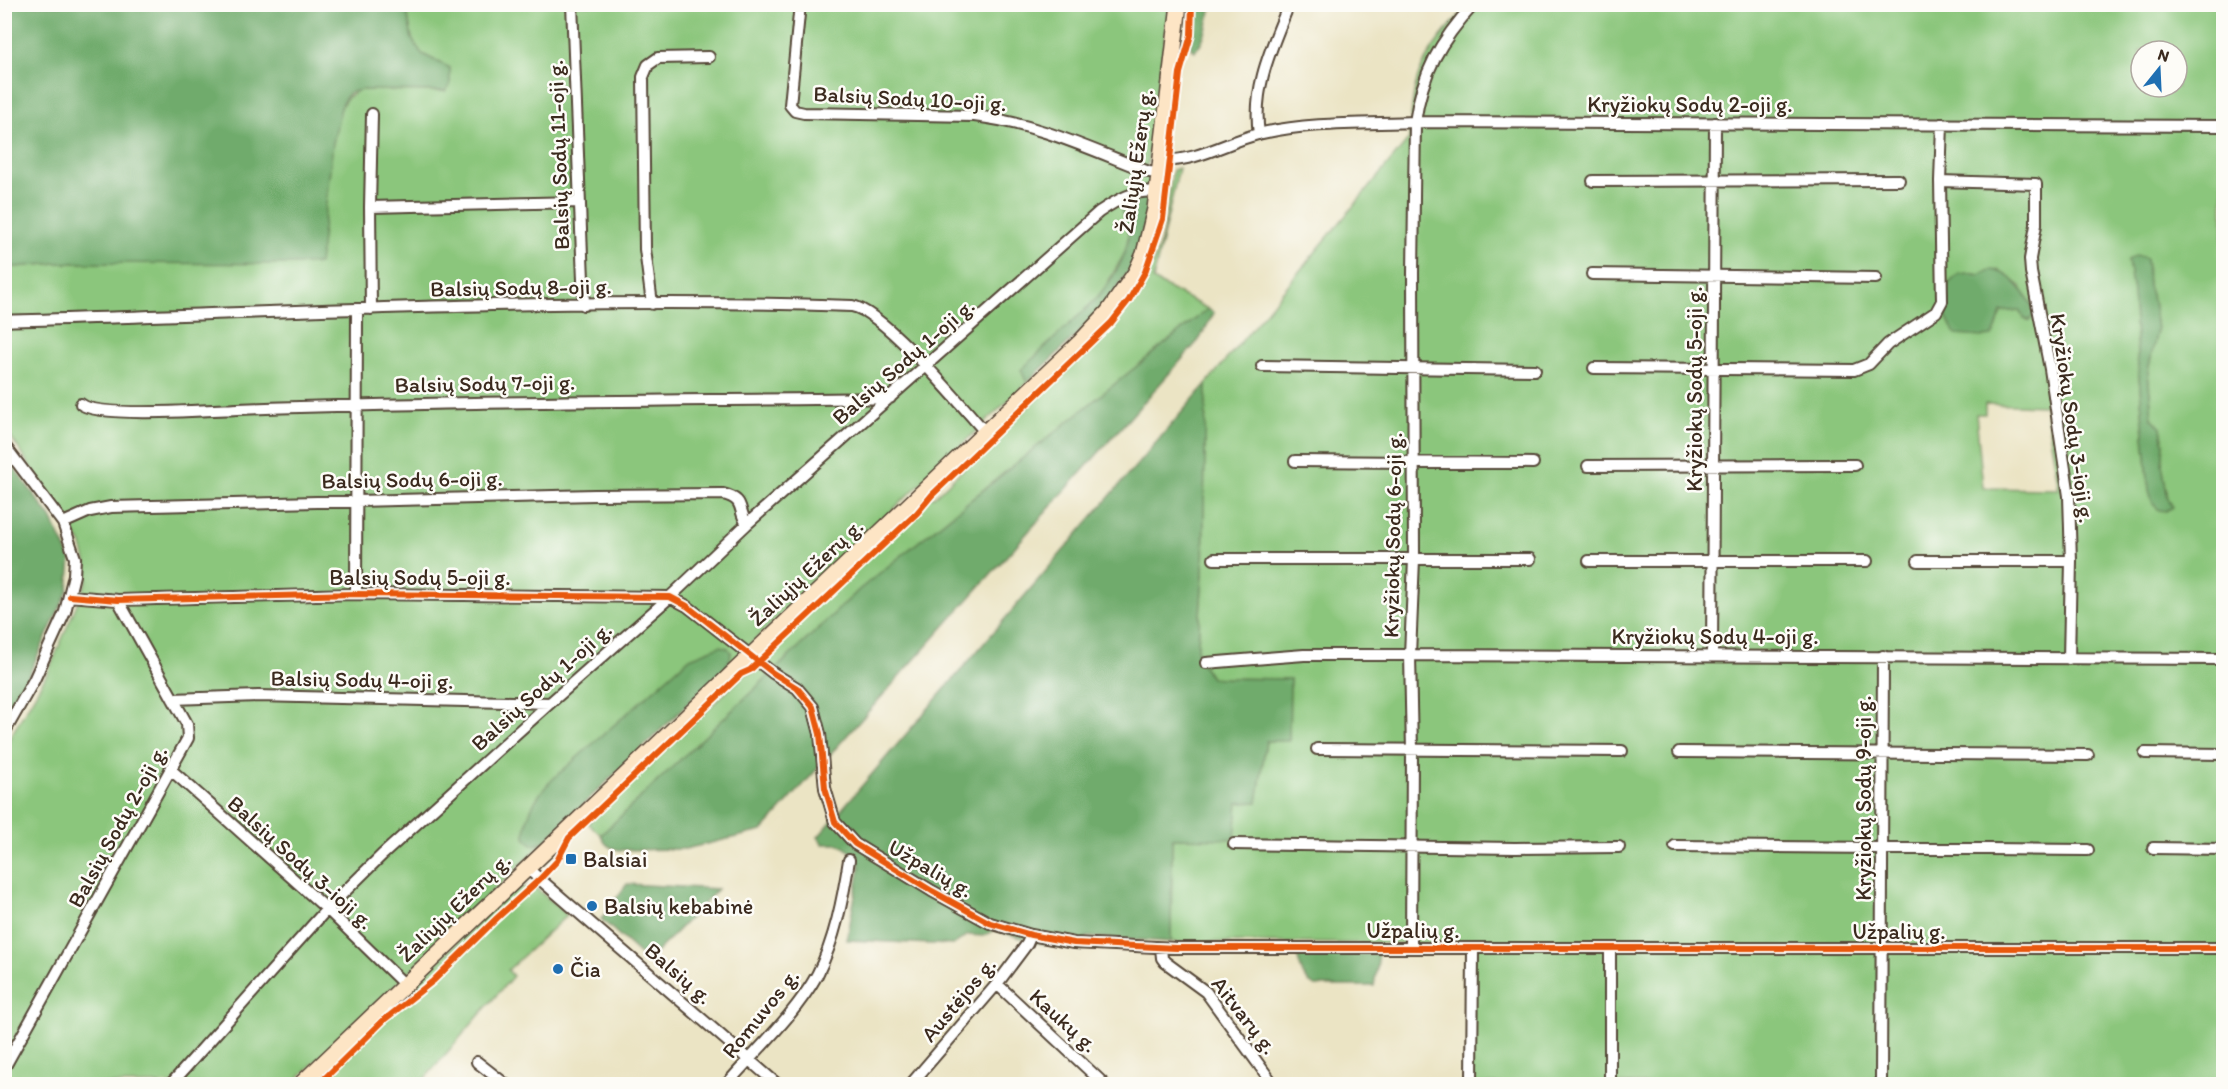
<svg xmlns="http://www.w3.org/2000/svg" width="2228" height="1089" font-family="Itim,sans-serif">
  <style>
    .green { fill: #8bc67c; stroke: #63784d; stroke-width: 1.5; fill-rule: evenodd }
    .forest { fill: #70ab6c; stroke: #566a45; stroke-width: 1.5 }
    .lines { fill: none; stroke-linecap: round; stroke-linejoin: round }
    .street-casing { stroke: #554637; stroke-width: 14 }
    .secondary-casing { stroke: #554637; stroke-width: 18 }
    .street { stroke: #fff; stroke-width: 10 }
    .secondary { stroke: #fde5c5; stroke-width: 15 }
    .cycleway-casing { stroke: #fdfcf7; stroke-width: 10 }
    .cycleway { stroke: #e8590c; stroke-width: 6 }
    .poi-dot { fill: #1f6fb2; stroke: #fdfcf7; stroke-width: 2 }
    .labels { text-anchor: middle; stroke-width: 5; stroke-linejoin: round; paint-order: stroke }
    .street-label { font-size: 22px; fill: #3b2a1e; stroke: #fdfcf7 }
    .poi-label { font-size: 22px; fill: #3b2a1e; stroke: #fdfcf7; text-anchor: start }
  </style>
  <rect width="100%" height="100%" fill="#fdfcf7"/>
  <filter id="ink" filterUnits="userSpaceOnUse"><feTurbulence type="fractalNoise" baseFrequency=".0167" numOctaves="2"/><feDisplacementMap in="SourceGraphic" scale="12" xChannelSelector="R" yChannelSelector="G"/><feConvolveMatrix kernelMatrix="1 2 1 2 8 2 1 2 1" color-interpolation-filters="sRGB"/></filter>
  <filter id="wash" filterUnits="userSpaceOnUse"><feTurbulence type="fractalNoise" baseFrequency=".008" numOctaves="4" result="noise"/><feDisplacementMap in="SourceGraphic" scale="24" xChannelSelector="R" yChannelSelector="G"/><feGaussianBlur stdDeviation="1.35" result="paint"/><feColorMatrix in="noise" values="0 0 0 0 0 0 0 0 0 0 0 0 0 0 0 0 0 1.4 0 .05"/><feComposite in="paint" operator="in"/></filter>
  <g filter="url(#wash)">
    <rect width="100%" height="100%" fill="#ebe4c4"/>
    <path class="green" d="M 406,5 L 1169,5 L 1147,166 L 1153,188 L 1120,206 L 1129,236 L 1125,253 L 1104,289 L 1027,383 L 724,669 L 730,659 L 731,653 L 533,845 L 543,843 L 292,1084 L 5,1084 L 5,746 L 48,672 L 87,580 L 87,565 L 82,545 L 5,428 L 4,268 L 57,263 L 333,143 C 338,121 337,96 361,90 L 445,91 L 450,68 L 422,54 L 412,40 Z
      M 1469,5 L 2223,5 L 2223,1084 L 1469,1084 L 1468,944 L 1171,942 L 1172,838 L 1238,803 L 1257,802 L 1266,741 L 1289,740 L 1290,679 L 1211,678 L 1197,656 L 1203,574 L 1206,384 L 1409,139 C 1411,118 1412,94 1419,74 C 1429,48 1450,25 1469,5 ZM 2141,51 L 2177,51 L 2177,87 L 2141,87 ZM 2146,258 L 2148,286 L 2153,301 L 2157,330 L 2148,371 L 2152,418 L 2161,428 L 2164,444 L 2162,465 L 2168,499 L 2172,507 L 2149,490 L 2137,354 L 2133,292 L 2128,260 ZM 1998,270 L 2021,286 L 2030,320 L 2024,319 L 2019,310 L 2001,312 L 1996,329 L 1968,273 L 1980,275 ZM 1985,404 L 2045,406 L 2059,489 L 1983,488 L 1976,414 L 1985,414 Z
      M 1179,168 L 1153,280 L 1208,309 L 860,589 L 601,835 L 588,823 L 744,675 C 762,670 761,663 766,648 L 928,496 L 934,497 L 1119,319 C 1137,295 1153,268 1161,240 C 1167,217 1169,193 1173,170 Z
      M 527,886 L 537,889 L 567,915 L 508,970 L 513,976 L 420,1084 L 308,1084 L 514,889 Z"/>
    <path class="forest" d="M 4,5 L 406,5 L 412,39 L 422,54 L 450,68 L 450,86 L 445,91 L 361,90 L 349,93 L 342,103 L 333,143 L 319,264 L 57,263 L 5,268 Z
      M 1195,5 L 1212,5 C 1208,19 1206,40 1195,51 L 1190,47 Z
      M 1153,188 L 1135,262 L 1101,311 L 1027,383 L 1021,370 L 1094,301 C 1108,285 1126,260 1128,238 C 1129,228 1123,215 1120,205 L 1122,200 Z
      M 2136,255 L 2146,258 L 2148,286 L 2153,301 L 2157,330 L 2148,371 L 2152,418 L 2161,428 L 2164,444 L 2162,465 L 2168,499 L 2173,507 L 2166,511 L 2159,510 L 2153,504 L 2149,490 L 2137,354 L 2133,292 L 2128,260 Z
      M 1990,270 C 2008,270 2033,297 2034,316 L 2030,320 L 2024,319 L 2019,310 L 2001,312 L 1996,329 L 1992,336 L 1984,337 L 1956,335 L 1946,317 L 1947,285 L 1959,274 L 1968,273 L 1980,275 Z
      M 1208,309 L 1214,313 L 1199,340 L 762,831 L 685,849 L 620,850 C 609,848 605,845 601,835 L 860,589 Z
      M 1206,384 L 1203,574 L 1197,656 L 1211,678 L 1290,679 L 1289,741 L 1266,741 L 1257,802 L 1238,803 L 1235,839 L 1172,838 L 1171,942 L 1086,937 L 1084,950 L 1039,943 L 994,930 L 984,936 L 968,935 L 953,945 L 847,940 L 860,867 L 857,856 L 839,844 L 823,844 L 818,837 Z
      M 4,454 L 51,518 L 71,560 L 68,590 L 7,722 L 4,721 Z
      M 720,646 L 728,648 L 731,653 L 730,659 L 724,669 L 543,843 L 533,845 L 525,838 C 525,814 537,794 554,778 L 690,658 Z
      M 627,884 L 718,889 L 648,961 L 601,919 Z
      M 1379,954 L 1374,986 L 1316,986 C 1302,981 1301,968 1297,955 Z"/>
  </g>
  <g filter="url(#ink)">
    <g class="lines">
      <g class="street-casing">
        <path id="street" d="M 572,4 L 584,305
          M 800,4 L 790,105 L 795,111 L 804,113 L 974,116 C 1036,123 1092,150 1149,172 L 1159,173
          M 1259,134 C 1252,87 1272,47 1289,4
          M 1161,160 C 1194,163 1227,142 1258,134 C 1309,122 1364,124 1415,122 L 2224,126
          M 1593,181 L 1899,180
          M 1940,181 L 2036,184 L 2036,225 L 2030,259 L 2031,272 L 2050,369 L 2069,496 L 2071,561 L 2069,659
          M 370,207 L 372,114
          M 1592,274 L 1876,278
          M 652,304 L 645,249 L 643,77 L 648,65 L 658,58 L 709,57
          M 371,309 L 370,207 L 579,202
          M 4,321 C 287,313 570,296 852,306 C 883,311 962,406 986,433
          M 1262,366 L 1535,370
          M 1594,368 L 1854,370 L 1869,364 L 1888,344 L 1936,312 L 1942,301 L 1940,181 L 1942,124
          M 81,404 C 96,418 213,410 238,409 C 456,401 673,401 890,398
          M 4,445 L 63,523 L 75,558 L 74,575 L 65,612 L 34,680 L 4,733
          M 1295,461 L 1533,463
          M 1588,466 L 1855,465
          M 63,523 L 90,511 L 111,507 L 595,495 L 723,494 C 746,500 737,509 747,524
          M 1214,559 L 1530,559
          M 1589,561 L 1867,561
          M 1918,561 L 2071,561
          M 356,594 L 357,310
          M 70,596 L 118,600 L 356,594 L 670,597 L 687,606 L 773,673 L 797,688 L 813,707 L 820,734 L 825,788 L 835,822 L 855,844 L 932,891 L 990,923 L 1031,935 L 1074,943 L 1176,948 L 2224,948
          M 1712,656 L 1715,123
          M 1206,663 L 1304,655 L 1410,655 L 2224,659
          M 173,699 L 258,696 L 550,703
          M 1317,749 L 1622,751
          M 1679,752 L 2088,755
          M 2145,753 L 2224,754
          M 170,769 L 327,909 L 405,985
          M 1234,844 L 1515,848 L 1619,847
          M 1675,846 L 2088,850
          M 2153,848 L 2224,849
          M 527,868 L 777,1084
          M 1161,948 L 1162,958 L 1165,962 L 1206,992 L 1273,1084
          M 1411,948 L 1412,751 L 1410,655 L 1414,559 L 1413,273 L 1415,122 C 1422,73 1440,41 1474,4
          M 997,984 L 1104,1084
          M 477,1062 L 505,1084
          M 4,1068 L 188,738 L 187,724 L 118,600
          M 171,1084 L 327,909 L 382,855 L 550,703 L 670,597 L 747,524 L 1099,212 C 1117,200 1135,189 1157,192
          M 727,1084 C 757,1049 794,1016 817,975 C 835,940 843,898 849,860
          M 911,1084 L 997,984 L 1027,944 L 1031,935
          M 1472,1084 L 1473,948
          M 1610,1084 L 1610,948
          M 1881,1084 L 1883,656"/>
      </g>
      <g class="secondary-casing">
        <path id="secondary" d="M 301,1084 L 1079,343 L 1108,312 L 1136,272 L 1144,254 L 1155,209 L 1179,4"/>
      </g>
      <use href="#street" class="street"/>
      <use href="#secondary" class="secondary"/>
      <g class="cycleway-casing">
        <path id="cycleway" d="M 70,596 L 118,600 L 356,594 L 670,597 L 687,606 L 773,673 L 797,688 L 813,707 L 820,734 L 825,788 L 835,822 L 855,844 L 932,891 L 990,923 L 1031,935 L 1074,943 L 1176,948 L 2224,948
          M 319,1084 L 384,1020 L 433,981 L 497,918 L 540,879 L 557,861 L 569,838 L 741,674 L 750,670 L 917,513 L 932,495 L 1111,323 L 1129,300 L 1145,272 L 1163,219 L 1180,73 L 1191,35 L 1192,4"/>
      </g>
      <use href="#cycleway" class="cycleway"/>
    </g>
  </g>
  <g class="poi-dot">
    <rect x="565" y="853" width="12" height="12" rx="3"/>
    <circle cx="592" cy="906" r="6"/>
    <circle cx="558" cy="969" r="6"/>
  </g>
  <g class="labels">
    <g class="street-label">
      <text transform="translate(910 98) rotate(3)" y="8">Balsių Sodų 10-oji g.</text>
      <text x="1690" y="112">Kryžiokų Sodų 2-oji g.</text>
      <text transform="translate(558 155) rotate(-92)" y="8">Balsių Sodų 11-oji g.</text>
      <text transform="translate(1135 161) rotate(-82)" y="8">Žaliųjų Ežerų g.</text>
      <text transform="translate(521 287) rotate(-1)" y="8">Balsių Sodų 8-oji g.</text>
      <text transform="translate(903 361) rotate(-41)" y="8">Balsių Sodų 1-oji g.</text>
      <text transform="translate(485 383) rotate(-1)" y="8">Balsių Sodų 7-oji g.</text>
      <text transform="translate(1694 389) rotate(-90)" y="8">Kryžiokų Sodų 5-oji g.</text>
      <text transform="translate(2073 418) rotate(82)" y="8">Kryžiokų Sodų 3-ioji g.</text>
      <text transform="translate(412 479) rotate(-1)" y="8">Balsių Sodų 6-oji g.</text>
      <text transform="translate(1392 535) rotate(-89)" y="8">Kryžiokų Sodų 6-oji g.</text>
      <text transform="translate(806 572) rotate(-43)" y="8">Žaliųjų Ežerų g.</text>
      <text x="420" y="585">Balsių Sodų 5-oji g.</text>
      <text x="1715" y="644">Kryžiokų Sodų 4-oji g.</text>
      <text transform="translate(362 679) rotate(1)" y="8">Balsių Sodų 4-oji g.</text>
      <text transform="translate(541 686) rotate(-42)" y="8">Balsių Sodų 1-oji g.</text>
      <text transform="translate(1863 798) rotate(-90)" y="8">Kryžiokų Sodų 9-oji g.</text>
      <text transform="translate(117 826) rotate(-61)" y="8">Balsių Sodų 2-oji g.</text>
      <text transform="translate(301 862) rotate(42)" y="8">Balsių Sodų 3-ioji g.</text>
      <text transform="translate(931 868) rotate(30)" y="8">Užpalių g.</text>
      <text transform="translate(454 907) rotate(-44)" y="8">Žaliųjų Ežerų g.</text>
      <text x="1413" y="938">Užpalių g.</text>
      <text x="1899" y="939">Užpalių g.</text>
      <text transform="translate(679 973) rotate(41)" y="8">Balsių g.</text>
      <text transform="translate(958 999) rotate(-50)" y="8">Austėjos g.</text>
      <text transform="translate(760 1013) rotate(-51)" y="8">Romuvos g.</text>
      <text transform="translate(1245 1015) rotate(52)" y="8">Aitvarų g.</text>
      <text transform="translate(1064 1020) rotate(42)" y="8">Kaukų g.</text>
    </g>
    <g class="poi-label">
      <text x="583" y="867">Balsiai</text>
      <text x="604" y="914">Balsių kebabinė</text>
      <text x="570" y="977">Čia</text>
    </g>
  </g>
  <rect width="2228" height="1089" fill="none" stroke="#fdfcf7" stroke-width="24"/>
  <g transform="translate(2159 69) rotate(18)"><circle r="28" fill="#fdfcf7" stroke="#afa8a0" stroke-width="1.5"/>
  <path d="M0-4.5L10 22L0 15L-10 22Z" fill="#1f6fb2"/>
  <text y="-9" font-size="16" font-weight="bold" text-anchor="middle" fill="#3b2a1e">N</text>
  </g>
</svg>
